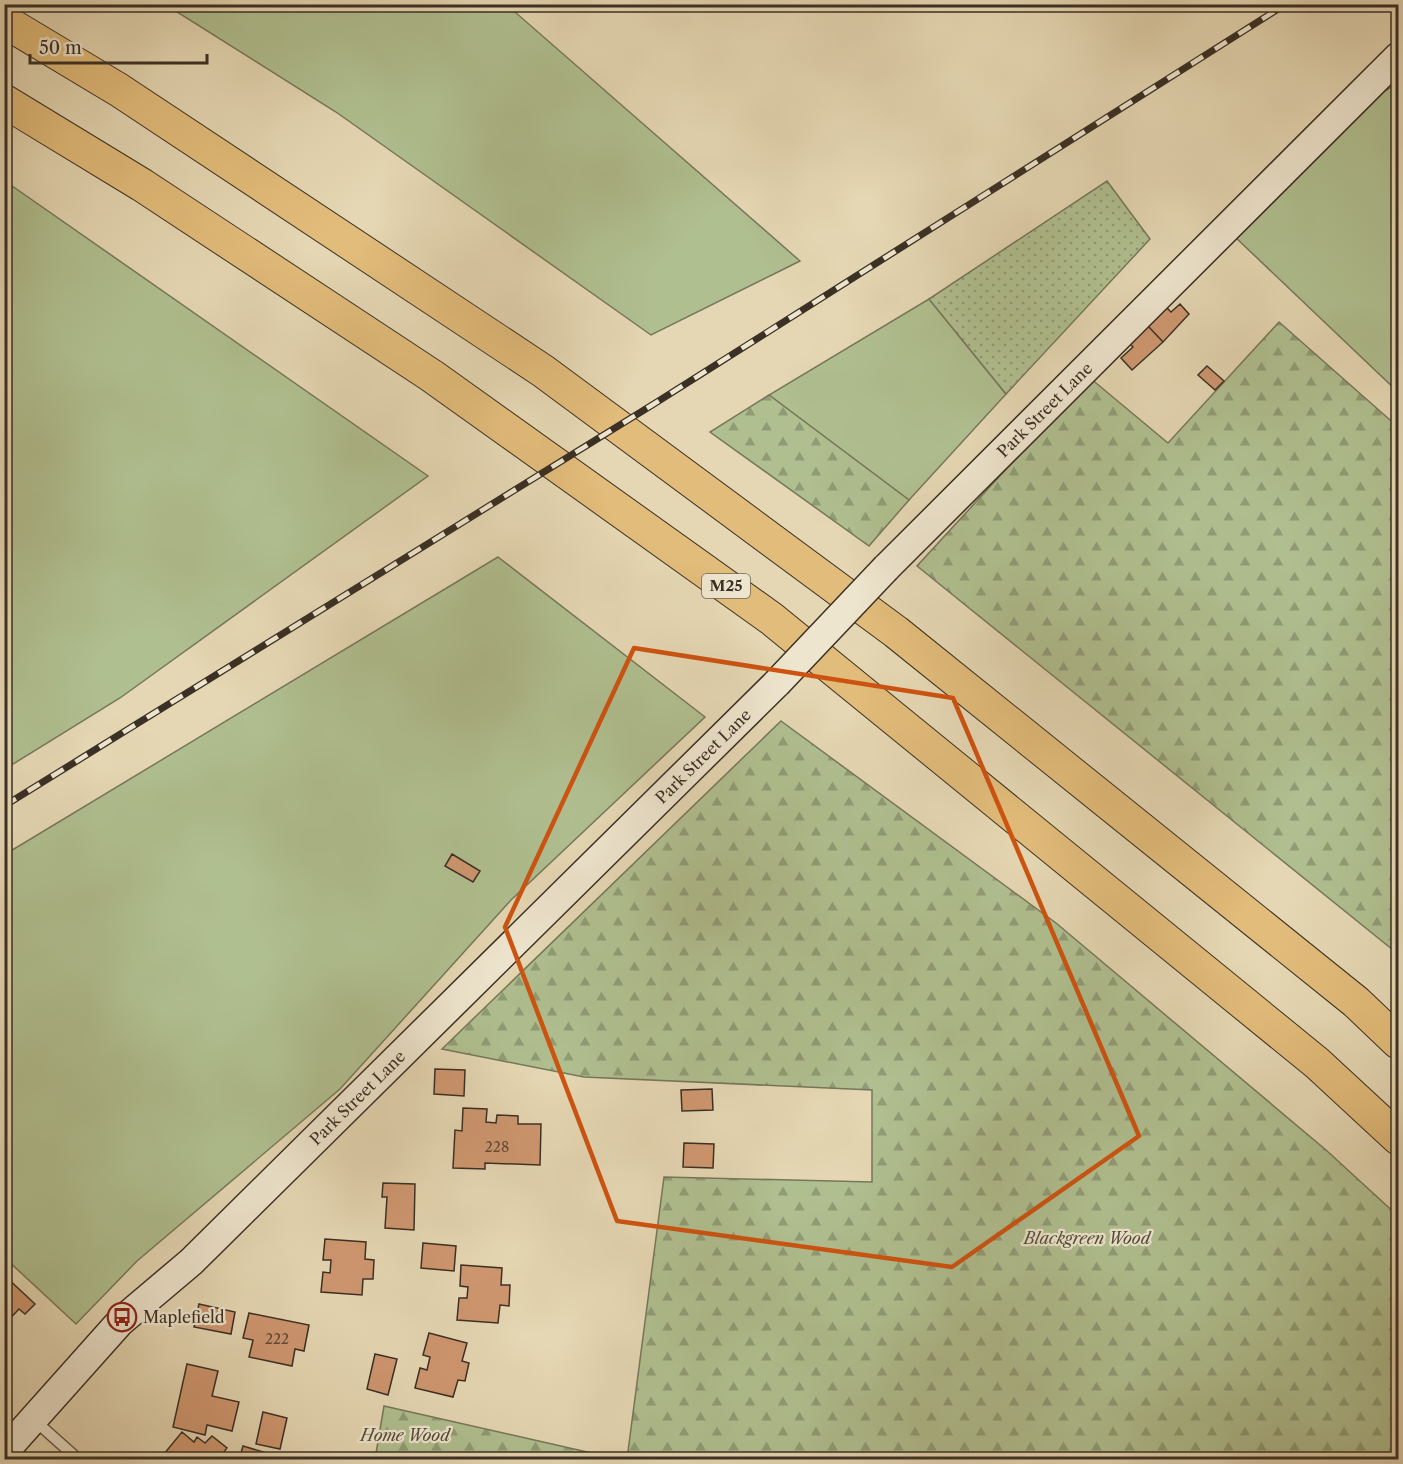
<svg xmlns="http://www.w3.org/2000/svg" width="1403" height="1464" font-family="'Libre Caslon Text',serif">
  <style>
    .grass { fill: #b0bf90; stroke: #76785a; stroke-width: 1.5 }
    .forest { fill: url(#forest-firs); stroke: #76785a; stroke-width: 1.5 }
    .garden { fill: url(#garden-dots); stroke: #76785a; stroke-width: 1.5 }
    .building { fill: #cf9770; stroke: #3b3025; stroke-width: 1.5 }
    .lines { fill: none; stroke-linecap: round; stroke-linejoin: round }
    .lane-casing { stroke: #665a48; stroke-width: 13 }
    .secondary-casing { stroke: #3b3025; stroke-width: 31 }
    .highway-casing { stroke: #3b3025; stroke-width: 35 }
    .lane { stroke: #eee5ce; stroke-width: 10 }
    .secondary { stroke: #eee5ce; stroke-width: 28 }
    .highway { stroke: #e2bc7a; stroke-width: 33 }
    .rail-casing { stroke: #3b3025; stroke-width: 7 }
    .rail { stroke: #eee5ce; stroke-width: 4.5; stroke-dasharray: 14; stroke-linecap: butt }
    .secondary-bridge-casing { stroke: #3b3025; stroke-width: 31; stroke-linecap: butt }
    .secondary-bridge { stroke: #eee5ce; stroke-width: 28 }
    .marked { fill: none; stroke: #ce5310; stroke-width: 4.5; stroke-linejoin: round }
    .labels { text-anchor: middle; stroke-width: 4.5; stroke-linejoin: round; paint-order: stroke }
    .number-label { font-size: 14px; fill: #604a38 }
    .shield { fill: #eee5ce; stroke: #716658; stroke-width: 1.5 }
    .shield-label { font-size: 15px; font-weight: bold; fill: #3b3025 }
    .street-label { font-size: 16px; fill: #3b3025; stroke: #eee5ce }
    .park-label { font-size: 16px; font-style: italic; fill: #524d3a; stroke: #eee5ce }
    .poi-label { font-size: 16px; fill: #3b3025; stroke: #eee5ce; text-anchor: start }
  </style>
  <defs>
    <pattern id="forest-firs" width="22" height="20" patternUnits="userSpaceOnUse" patternTransform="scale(1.5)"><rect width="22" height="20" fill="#b0bf90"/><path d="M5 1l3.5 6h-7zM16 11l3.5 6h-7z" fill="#909c75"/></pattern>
    <pattern id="garden-dots" width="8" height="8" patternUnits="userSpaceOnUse" patternTransform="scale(1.5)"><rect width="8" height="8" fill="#b0bf90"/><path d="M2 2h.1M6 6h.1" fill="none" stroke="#909c75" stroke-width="1.8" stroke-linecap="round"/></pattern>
  </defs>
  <rect width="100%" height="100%" fill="#e5d7b3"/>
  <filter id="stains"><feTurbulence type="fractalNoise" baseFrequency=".00333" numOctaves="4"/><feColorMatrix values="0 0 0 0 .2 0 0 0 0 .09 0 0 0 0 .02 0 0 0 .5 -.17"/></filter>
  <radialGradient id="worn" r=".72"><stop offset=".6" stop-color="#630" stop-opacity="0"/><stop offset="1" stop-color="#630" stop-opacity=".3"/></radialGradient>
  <path class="grass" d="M 166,5 L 507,5 L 800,261 L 651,335 L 336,112 Z
    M 1398,83 L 1398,392 L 1234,236 L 1383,92 Z
    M 5,181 L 428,476 L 120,698 L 5,769 Z
    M 929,299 L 1006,394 L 909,500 L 769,395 Z
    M 498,557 L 705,717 L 511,900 L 340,1089 L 137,1261 L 76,1324 L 5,1258 L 4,855 Z"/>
  <path class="forest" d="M 1279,322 L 1398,427 L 1398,954 L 917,566 L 1090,378 L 1168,443 Z
    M 769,395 L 909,500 L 869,546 L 710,432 Z
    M 781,721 L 1056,923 L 1326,1150 L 1398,1216 L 1398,1459 L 627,1459 L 664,1177 L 872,1182 L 872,1090 L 584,1077 L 442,1049 Z
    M 384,1406 L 618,1459 L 375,1459 Z"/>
  <path class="garden" d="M 1107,181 L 1150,239 L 1006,394 L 929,299 Z"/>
  <path class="building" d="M 1180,304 L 1189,314 L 1163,342 L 1147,325 L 1166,307 L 1171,312 Z
    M 1147,325 L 1163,342 L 1132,370 L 1121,358 L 1133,347 L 1128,342 Z
    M 1207,366 L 1224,381 L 1215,390 L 1198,375 Z
    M 452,854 L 480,871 L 473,882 L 445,866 Z
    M 435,1069 L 465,1070 L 464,1096 L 434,1094 Z
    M 712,1089 L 713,1110 L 682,1111 L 681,1090 Z
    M 463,1108 L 487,1109 L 486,1122 L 496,1123 L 497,1115 L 518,1116 L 518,1124 L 541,1124 L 540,1165 L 485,1163 L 485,1169 L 453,1168 L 455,1130 L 462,1131 Z
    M 684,1143 L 714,1144 L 713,1168 L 683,1167 Z
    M 383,1183 L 415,1184 L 414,1230 L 385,1228 L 387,1197 L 382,1197 Z
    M 325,1239 L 366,1242 L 365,1259 L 374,1260 L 373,1279 L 363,1279 L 362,1295 L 321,1292 L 323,1272 L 330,1273 L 331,1260 L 323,1260 Z
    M 423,1243 L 456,1246 L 454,1271 L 421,1268 Z
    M 461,1265 L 502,1268 L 501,1285 L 510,1285 L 509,1306 L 500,1305 L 498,1323 L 457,1320 L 459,1298 L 467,1298 L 468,1287 L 460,1286 Z
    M 4,1275 L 35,1304 L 25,1314 L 19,1309 L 4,1325 Z
    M 199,1304 L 235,1312 L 231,1334 L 194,1327 Z
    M 249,1313 L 309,1325 L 304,1351 L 295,1349 L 292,1366 L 249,1357 L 253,1340 L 243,1338 Z
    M 429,1333 L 467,1343 L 462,1361 L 469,1363 L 465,1381 L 458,1380 L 453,1397 L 415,1388 L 420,1368 L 427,1370 L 430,1357 L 423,1355 Z
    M 375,1354 L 397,1359 L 388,1395 L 367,1389 Z
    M 187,1364 L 218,1371 L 212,1396 L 239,1402 L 232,1431 L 207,1425 L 205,1435 L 173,1427 Z
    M 263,1412 L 287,1418 L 280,1449 L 256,1444 Z
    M 182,1432 L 194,1442 L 197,1437 L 205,1443 L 212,1436 L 227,1448 L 218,1460 L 159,1460 Z
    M 243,1446 L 290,1460 L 239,1460 Z"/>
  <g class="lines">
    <g class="lane-casing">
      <path id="lane" d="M 33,1419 L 79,1460"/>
    </g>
    <g class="secondary-casing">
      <g id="secondary">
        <path id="s1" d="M 886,568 L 1398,57"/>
        <path id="s2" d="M 4,1452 L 120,1322 L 191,1262 L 777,683"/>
      </g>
    </g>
    <g class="highway-casing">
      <path id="highway" d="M 4,21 L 119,90 L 543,371 L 896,632 L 1356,1002 L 1398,1042
        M 4,101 L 142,185 L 432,376 L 772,619 L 1317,1063 L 1398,1138"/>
    </g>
    <use href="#lane" class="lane"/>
    <use href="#secondary" class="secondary"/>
    <use href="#highway" class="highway"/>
    <g class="rail-casing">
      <path id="rail" d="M 4,806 L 657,402 L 1286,4"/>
    </g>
    <use href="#rail" class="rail"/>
    <g class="secondary-bridge-casing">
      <path id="secondary-bridge" d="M 777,683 L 886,568"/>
    </g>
    <use href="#secondary-bridge" class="secondary-bridge"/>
  </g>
  <path class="marked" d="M 634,648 L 953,698 L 1139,1136 L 952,1267 L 617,1221 L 505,927 Z"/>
  <defs>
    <g id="bus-ring" transform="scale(1.5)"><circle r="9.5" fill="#eee5ce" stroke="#8f2418" stroke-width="1.5"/><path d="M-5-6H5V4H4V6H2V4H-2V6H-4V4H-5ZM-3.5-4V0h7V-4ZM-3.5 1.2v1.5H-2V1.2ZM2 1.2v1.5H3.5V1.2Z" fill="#8f2418"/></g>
  </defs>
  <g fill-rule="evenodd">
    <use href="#bus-ring" x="122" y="1317"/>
  </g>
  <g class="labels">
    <g class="number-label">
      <text x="497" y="1152">228</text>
      <text x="277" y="1344">222</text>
    </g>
    <rect class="shield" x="702" y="574" width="48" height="24" rx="4.5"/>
    <g class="shield-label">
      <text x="726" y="591">M25</text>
    </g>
    <g class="street-label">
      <text dy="6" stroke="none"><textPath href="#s1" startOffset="224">Park Street Lane</textPath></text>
      <text dy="6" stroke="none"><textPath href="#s2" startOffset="987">Park Street Lane</textPath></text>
      <text dy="6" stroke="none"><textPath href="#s2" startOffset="501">Park Street Lane</textPath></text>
    </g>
    <g class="park-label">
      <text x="1087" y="1244">Blackgreen Wood</text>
      <text x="405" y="1441">Home Wood</text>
    </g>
    <g class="poi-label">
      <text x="143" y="1323">Maplefield</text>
    </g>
  </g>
  <rect width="1403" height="1464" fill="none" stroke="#e5d7b3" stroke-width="24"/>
  <rect x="6" y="6" width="1391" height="1452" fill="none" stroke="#3b3025" stroke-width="3"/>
  <rect x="12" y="12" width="1379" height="1440" fill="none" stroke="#3b3025" stroke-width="1.5"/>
  <path d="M30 54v9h177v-9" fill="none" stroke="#3b3025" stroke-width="3"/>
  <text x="39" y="54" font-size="18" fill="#3b3025" stroke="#eee5ce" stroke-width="4.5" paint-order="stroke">50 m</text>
  <rect width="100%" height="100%" filter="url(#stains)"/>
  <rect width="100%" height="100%" fill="url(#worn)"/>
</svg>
